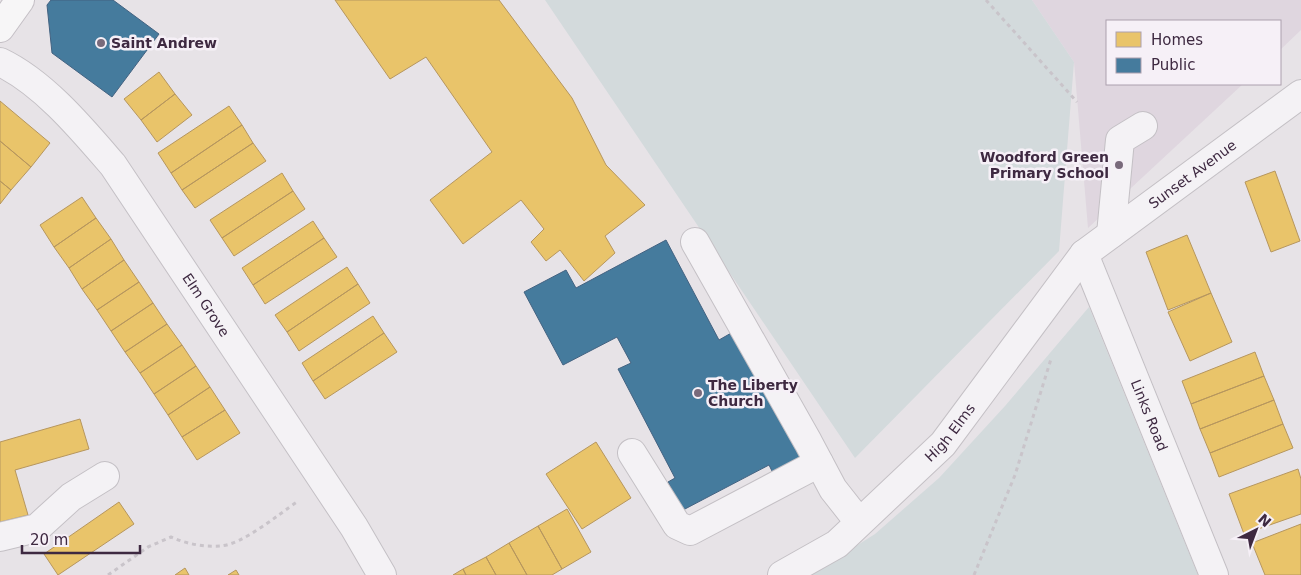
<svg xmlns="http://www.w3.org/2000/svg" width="1301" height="575" font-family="'DejaVu Sans',sans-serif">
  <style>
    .built { fill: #dfd6df }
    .green { fill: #d3dadc }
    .homes { fill: #e9c46a; stroke: #b6965e }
    .public { fill: #457b9d; stroke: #436281 }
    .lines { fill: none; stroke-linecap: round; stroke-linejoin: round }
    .minor-casing { stroke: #c4c0c5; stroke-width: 30 }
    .major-casing { stroke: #c4bfc5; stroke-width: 30 }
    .path { stroke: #c9c4ca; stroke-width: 3; stroke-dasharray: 4 4; stroke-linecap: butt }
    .minor { stroke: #f4f2f5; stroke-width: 28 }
    .major { stroke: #f7f6f7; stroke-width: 28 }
    .poi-dot { fill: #796a7b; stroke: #f6f0f7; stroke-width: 2 }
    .labels { text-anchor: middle; stroke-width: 5; stroke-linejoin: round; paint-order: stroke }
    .poi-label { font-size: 14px; font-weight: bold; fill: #3e2941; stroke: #f6f0f7; text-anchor: start }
    .street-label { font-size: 14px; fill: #3e2941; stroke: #f6f0f7 }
  </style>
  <rect width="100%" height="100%" fill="#e7e3e7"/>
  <path class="built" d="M 1032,0 L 1301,0 L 1301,30 L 1280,50 L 1280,21 L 1107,21 L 1107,84 L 1243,84 L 1088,228 L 1074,62 Z"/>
  <path class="green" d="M 545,0 L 1032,0 L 1074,62 L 1059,251 L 855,458 Z
    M 1089,307 L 1198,575 L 805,575 L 834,560 L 875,534 L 939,478 L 1005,406 Z"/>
  <path class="homes" d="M 335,0 L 499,0 L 572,98 L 606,165 L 645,205 L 605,236 L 615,253 L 584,281 L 560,250 L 546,261 L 531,242 L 544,229 L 521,200 L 463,244 L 430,200 L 492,152 L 426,57 L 390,79 Z
    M 159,72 L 175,94 L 141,120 L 124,99 Z
    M 175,94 L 192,115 L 157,142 L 141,120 Z
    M 0,101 L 50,143 L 31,167 L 0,141 Z
    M 229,106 L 242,125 L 171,173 L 158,153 Z
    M 242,125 L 253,143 L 182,190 L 171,173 Z
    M 0,141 L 31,167 L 11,190 L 0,181 Z
    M 253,143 L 266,161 L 195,208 L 182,190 Z
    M 1275,171 L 1300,241 L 1271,252 L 1245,182 Z
    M 282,173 L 293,191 L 222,238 L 210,220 Z
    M 0,181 L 11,190 L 0,204 Z
    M 293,191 L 305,209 L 234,256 L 222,238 Z
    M 82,197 L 96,218 L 54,247 L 40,225 Z
    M 96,218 L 111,239 L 69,268 L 54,247 Z
    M 313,221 L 324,238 L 253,285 L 242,268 Z
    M 1187,235 L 1211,293 L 1168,310 L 1146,252 Z
    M 324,238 L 337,257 L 265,304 L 253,285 Z
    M 111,239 L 124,260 L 82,289 L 69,268 Z
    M 124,260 L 139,282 L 97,310 L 82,289 Z
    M 347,267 L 358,284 L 287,332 L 275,315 Z
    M 139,282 L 153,303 L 111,331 L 97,310 Z
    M 358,284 L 370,303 L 299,351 L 287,332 Z
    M 1211,293 L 1232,342 L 1190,361 L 1168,312 Z
    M 153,303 L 167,324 L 125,352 L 111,331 Z
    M 373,316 L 384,333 L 313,381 L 302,363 Z
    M 167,324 L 182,345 L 140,373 L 125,352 Z
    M 384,333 L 397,352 L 325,399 L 313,381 Z
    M 182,345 L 196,366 L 154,394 L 140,373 Z
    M 1255,352 L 1264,376 L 1191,404 L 1182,381 Z
    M 196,366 L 210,387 L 168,415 L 154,394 Z
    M 1264,376 L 1274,400 L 1200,429 L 1191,404 Z
    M 210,387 L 225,410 L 182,437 L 168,415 Z
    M 1274,400 L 1283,424 L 1210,453 L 1200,429 Z
    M 225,410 L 240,433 L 197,460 L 182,437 Z
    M 80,419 L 89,449 L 15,470 L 28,515 L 0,522 L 0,442 Z
    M 1283,424 L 1293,448 L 1219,477 L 1210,453 Z
    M 596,442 L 631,498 L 582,529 L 546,474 Z
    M 1298,469 L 1301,479 L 1301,514 L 1244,534 L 1229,494 Z
    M 119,502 L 134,524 L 58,575 L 44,554 Z
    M 567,509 L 591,552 L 562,569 L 538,526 Z
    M 1301,524 L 1301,575 L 1265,575 L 1252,543 Z
    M 538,526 L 562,569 L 552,575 L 527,575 L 509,543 Z
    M 509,543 L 527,575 L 496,575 L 486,557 Z
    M 486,557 L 496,575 L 466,575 L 463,569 Z
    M 185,568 L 189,575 L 175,575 Z
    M 463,569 L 466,575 L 453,575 Z
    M 236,570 L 239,575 L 228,575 Z"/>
  <path class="public" d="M 51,0 L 113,0 L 159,34 L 112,97 L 52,53 L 47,5 Z
    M 666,240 L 719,340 L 733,332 L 779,420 L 785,417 L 805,455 L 773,473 L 769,465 L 683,510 L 668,482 L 675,478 L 618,369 L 631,363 L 617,337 L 563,365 L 524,292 L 566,270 L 576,288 Z"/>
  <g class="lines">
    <g class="minor-casing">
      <g id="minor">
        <path id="s1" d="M 0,62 C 44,83 82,129 113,165 L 354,527 L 382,575"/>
        <path d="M 1111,234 L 1120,140 L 1143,126"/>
        <path d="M 695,242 L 808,442 L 833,489 L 859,522"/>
        <path id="s2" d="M 1084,254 L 1214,575"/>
        <path d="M 632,453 L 677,525 L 690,531 L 819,463"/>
        <path d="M 0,537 L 37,528 L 71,497 L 105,476"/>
        <path id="s3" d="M 782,575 L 837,544 L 943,444 L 1084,254 L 1301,94"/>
      </g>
    </g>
    <g class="major-casing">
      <path id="major" d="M 0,28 L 20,0"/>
    </g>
    <path class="path" d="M 986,0 L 1077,102
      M 108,575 L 148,547 L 171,537 C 187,544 203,547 220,546 C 242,545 279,514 297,502
      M 974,575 L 1015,475 L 1051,359"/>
    <use href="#minor" class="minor"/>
    <use href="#major" class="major"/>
  </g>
  <g class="poi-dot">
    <circle cx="101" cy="43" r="5"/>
    <circle cx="1119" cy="165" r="5"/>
    <circle cx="698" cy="393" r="5"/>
  </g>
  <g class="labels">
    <g class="poi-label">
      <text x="111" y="48">Saint Andrew</text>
      <text x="1109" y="162" text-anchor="end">Woodford Green<tspan x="1109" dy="16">Primary School</tspan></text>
      <text x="708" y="390">The Liberty<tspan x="708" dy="16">Church</tspan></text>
    </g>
    <g class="street-label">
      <text dy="5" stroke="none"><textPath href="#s3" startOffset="580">Sunset Avenue</textPath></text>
      <text dy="5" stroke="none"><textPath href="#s1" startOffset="322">Elm Grove</textPath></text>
      <text dy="5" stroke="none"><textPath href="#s2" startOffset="174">Links Road</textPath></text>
      <text dy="5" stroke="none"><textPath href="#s3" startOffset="222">High Elms</textPath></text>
    </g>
  </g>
  <rect x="1106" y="20" width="175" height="65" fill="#f6f0f7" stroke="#aca0ae"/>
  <rect x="1116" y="32" width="25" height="15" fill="#e9c46a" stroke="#aca0ae"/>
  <text x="1151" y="45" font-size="15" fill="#3e2941">Homes</text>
  <rect x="1116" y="58" width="25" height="15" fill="#457b9d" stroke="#aca0ae"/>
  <text x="1151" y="70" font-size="15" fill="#3e2941">Public</text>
  <g transform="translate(1256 530) rotate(42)" stroke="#f6f0f7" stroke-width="4" paint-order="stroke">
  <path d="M0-4L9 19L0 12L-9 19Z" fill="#3e2941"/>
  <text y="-8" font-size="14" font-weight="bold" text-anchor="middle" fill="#3e2941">N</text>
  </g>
  <path d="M22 545v8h118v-8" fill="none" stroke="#3e2941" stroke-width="2.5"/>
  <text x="30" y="545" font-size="15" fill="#3e2941" stroke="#f6f0f7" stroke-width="4" paint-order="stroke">20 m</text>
</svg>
